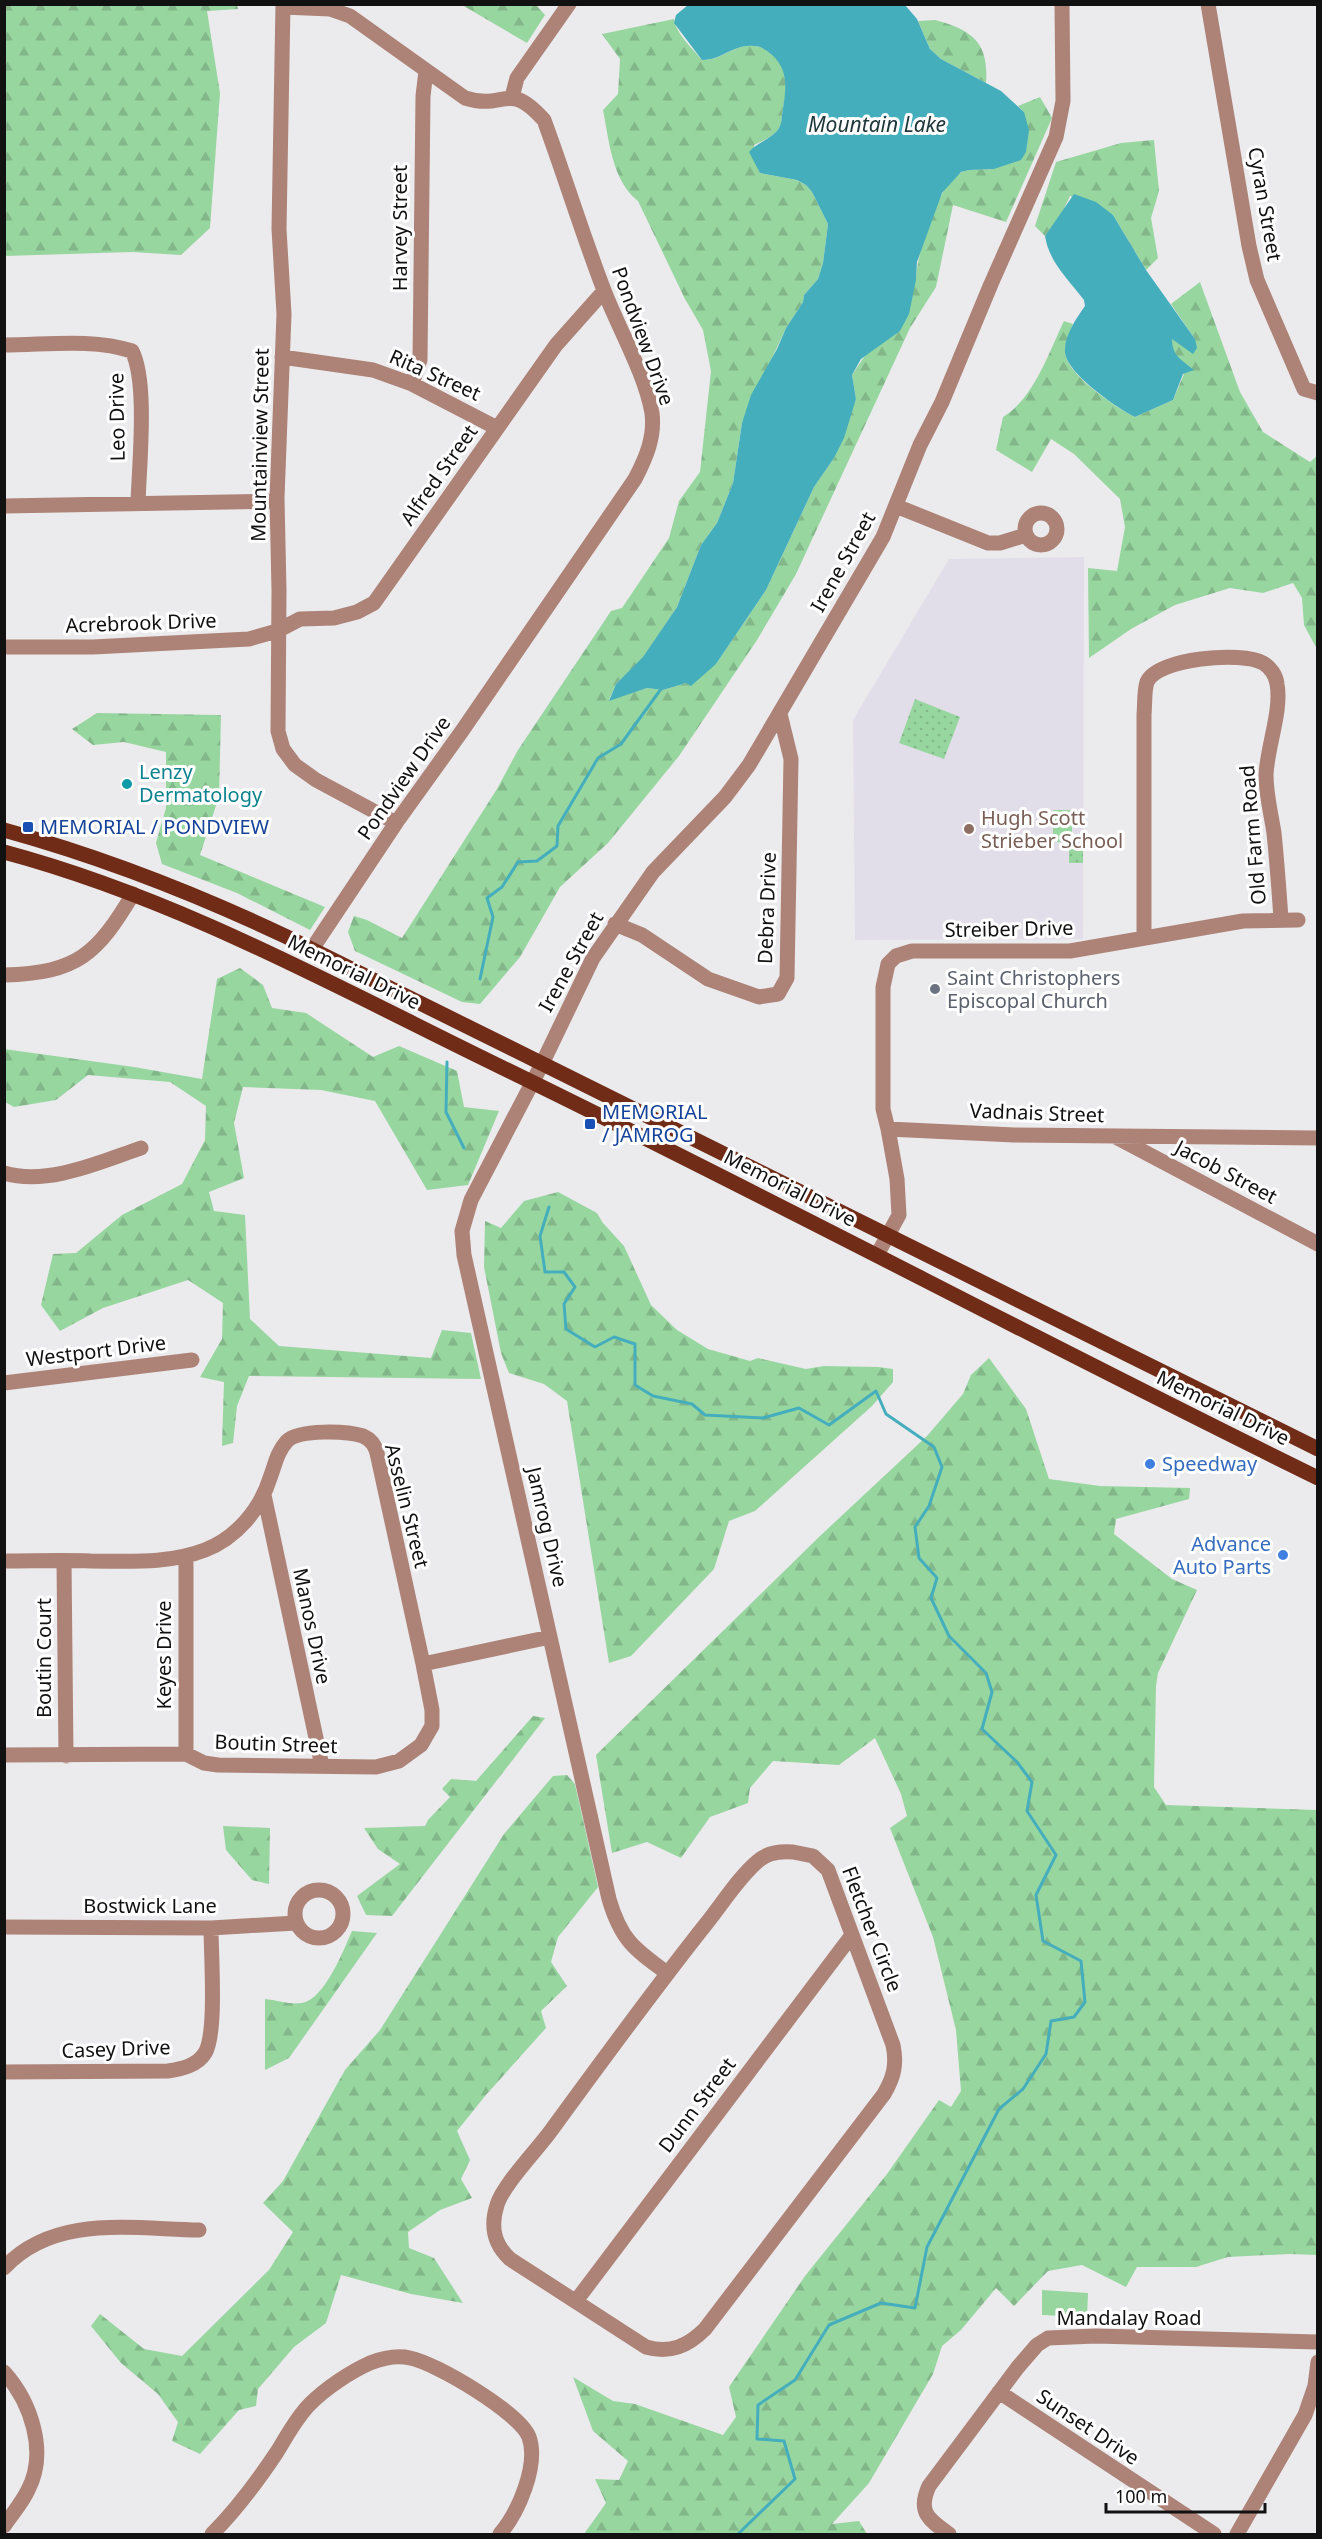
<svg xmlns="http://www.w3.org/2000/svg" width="1322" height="2539" font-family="'Noto Sans',sans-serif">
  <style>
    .built { fill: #e2dee9 }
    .forest { fill: url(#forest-firs) }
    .park { fill: url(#park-dots) }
    .pitch { fill: #98d6a0 }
    .water { fill: #45aebd }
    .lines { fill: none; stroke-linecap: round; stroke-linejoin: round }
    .stream { stroke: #45aebd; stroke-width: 3 }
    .minor { stroke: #ad8377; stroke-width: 15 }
    .major { stroke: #712c17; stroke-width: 15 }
    .culture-dot { fill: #0f9aa8; stroke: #fff; stroke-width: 2 }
    .transit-dot { fill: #1a4fb4; stroke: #fff; stroke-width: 2 }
    .education-dot { fill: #8d6e63; stroke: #fff; stroke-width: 2 }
    .worship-dot { fill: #6b7280; stroke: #fff; stroke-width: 2 }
    .shop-dot { fill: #3f7fe0; stroke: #fff; stroke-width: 2 }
    .labels { text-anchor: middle; stroke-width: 6; stroke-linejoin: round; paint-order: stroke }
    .street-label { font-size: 20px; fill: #121112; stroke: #fff }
    .culture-label { font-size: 20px; fill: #0d838f; stroke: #fff; text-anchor: start }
    .education-label { font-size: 20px; fill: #785e54; stroke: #fff; text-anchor: start }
    .transit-label { font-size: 20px; fill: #164399; stroke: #fff; text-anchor: start }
    .worship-label { font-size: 20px; fill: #5b616d; stroke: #fff; text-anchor: start }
    .shop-label { font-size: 20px; fill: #366cbe; stroke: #fff; text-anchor: start }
    .water-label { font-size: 21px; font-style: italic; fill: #21393c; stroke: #fff }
  </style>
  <defs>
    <pattern id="forest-firs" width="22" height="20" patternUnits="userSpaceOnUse" patternTransform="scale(1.5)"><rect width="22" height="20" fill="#98d6a0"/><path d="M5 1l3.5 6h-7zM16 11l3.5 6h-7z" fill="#82b789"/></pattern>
    <pattern id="park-dots" width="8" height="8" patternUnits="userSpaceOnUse" patternTransform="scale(1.5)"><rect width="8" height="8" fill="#98d6a0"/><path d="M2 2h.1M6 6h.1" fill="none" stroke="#82b789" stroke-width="1.8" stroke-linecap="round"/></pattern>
  </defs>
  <rect width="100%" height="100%" fill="#ebeaed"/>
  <path class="built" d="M 1084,557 L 1083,939 L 855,940 L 853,720 L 949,559 Z"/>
  <path class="forest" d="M 4,5 L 237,5 L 238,9 L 207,11 L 220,93 L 210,228 L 181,255 L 132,252 L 5,256 Z
    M 462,5 L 536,5 L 545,15 L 527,43 Z
    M 674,19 C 676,34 693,49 702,60 C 721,61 734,44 754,46 C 761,46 766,50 771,54 C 790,67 787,88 783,108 C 782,114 782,122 780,126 C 776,136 762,141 754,145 L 760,173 L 797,180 L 806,185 L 812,192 L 828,224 L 823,263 L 818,279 L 804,295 L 803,302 L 786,328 L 742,423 L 733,483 L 717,523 L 701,545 L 677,607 L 643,658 L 616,684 L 609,700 L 647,688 L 663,690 L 686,683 L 716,664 L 766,590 L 814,487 L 834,458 L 856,399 L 852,375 L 916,280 C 917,253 936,185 962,172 C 971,168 984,170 994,169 L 1024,112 L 1018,106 L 1040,97 L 1052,118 L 1006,222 L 953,205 L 936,287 L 910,328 L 796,574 L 757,640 L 679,756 L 608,843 L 560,887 L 520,957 L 480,1004 L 462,1002 L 355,951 L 348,932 L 354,916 L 367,920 L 402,938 L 497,789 L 518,750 L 611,611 L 622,608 L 669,538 L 679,501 L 700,472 L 711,371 L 703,330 L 685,299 L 638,201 C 612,181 609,140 603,110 L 618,94 L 620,59 L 602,34 Z
    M 935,20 C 972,30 989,42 986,83 L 941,59 L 930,49 L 918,21 Z
    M 1154,140 L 1159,191 L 1151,218 L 1158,258 L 1146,270 L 1113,215 L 1070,196 L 1061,215 L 1045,236 L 1035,226 L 1056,162 L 1121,143 Z
    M 1200,282 L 1240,392 L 1263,432 L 1310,462 L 1317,456 L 1317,649 L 1304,625 L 1302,598 L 1293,583 L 1263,593 L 1230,588 L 1175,605 L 1131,629 L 1089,658 L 1088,568 L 1117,571 L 1125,527 L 1120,499 L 1074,454 L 1051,439 L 1032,472 L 996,450 L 1003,417 C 1034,398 1048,354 1064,321 L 1073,324 C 1069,334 1062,349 1067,360 C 1076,380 1115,407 1135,417 L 1173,400 L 1184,374 L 1172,349 L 1172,339 L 1195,339 L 1171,304 Z
    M 97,713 L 221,715 L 219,796 L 200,855 L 325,907 L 310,930 L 237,893 L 162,864 L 156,843 L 166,808 L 166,752 L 124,742 L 93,745 L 72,729 Z
    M 240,968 L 263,985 L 272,1008 L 306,1013 L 373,1057 L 399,1046 L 457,1071 L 464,1107 L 499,1111 L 468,1185 L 427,1190 L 375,1101 L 321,1090 L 243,1087 L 234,1123 L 244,1178 L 209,1192 L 214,1211 L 245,1215 L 250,1319 L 279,1346 L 431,1358 L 442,1330 L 471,1333 L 481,1379 L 249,1376 L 237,1406 L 233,1443 L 222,1446 L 224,1382 L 200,1377 L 222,1339 L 223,1303 L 188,1280 L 103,1308 L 60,1331 L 41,1305 L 53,1254 L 76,1253 L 122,1215 L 182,1184 L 205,1140 L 206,1106 L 170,1082 L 88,1075 L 56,1100 L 14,1107 L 5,1102 L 4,1049 L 134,1067 L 202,1079 L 217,979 Z
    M 558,1192 L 597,1213 L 603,1223 L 624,1246 L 651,1305 L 677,1330 L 708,1349 L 750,1361 L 758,1358 L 806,1369 L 824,1366 L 878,1367 L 893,1369 L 893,1382 L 872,1406 L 755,1511 L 729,1521 L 714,1569 L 631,1656 L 609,1663 L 567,1401 L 544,1384 L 509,1373 L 501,1353 L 484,1267 L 485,1221 L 501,1228 L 524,1201 Z
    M 989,1358 L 1026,1409 L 1049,1479 L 1100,1486 L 1190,1488 L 1189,1499 L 1116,1519 L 1114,1534 L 1172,1579 L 1197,1590 L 1158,1673 L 1156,1686 L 1154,1787 L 1166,1805 L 1317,1810 L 1317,2255 L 1290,2254 L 1228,2257 L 1196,2267 L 1137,2267 L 1126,2287 L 1082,2265 L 1048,2271 L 1014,2306 L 996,2288 L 961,2330 L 942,2346 L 933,2374 L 869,2483 L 832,2524 L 859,2521 L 867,2534 L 584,2534 L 606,2503 L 595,2479 L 619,2480 L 628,2461 L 593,2431 L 573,2377 L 613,2401 L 635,2404 L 723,2435 L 736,2417 L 729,2387 L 805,2276 L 887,2174 L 939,2100 L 951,2107 L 961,2091 L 956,2030 L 933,1937 L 890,1828 L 907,1816 L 901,1794 L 875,1738 L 839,1765 L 773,1761 L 750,1788 L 748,1803 L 710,1817 L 681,1858 L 647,1842 L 612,1853 L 596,1755 L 820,1536 L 927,1436 L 963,1394 L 971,1375 Z
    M 533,1716 L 545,1718 L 392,1916 L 366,1915 L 357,1896 L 400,1864 L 378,1849 L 364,1828 L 425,1826 L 428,1820 L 450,1797 L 442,1789 L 451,1779 L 476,1781 Z
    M 567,1775 L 575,1784 L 598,1887 L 558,1937 L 551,1962 L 567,1986 L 541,2011 L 546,2028 L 485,2096 L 457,2131 L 470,2160 L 461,2179 L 472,2198 L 440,2210 L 408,2232 L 409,2248 L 434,2258 L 463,2303 L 411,2294 L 341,2275 L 326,2323 L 294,2347 L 258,2389 L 256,2406 L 239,2410 L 200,2454 L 172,2441 L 178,2422 L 158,2394 L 121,2363 L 91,2326 L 100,2314 L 144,2349 L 182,2356 L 269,2270 L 293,2232 L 263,2203 L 283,2181 L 345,2070 L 380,2030 L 504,1834 L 553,1776 Z
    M 223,1826 L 270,1828 L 269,1884 L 252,1880 L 226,1850 Z
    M 352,1931 L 377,1933 L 289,2058 L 265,2070 L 265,1999 C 276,2000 291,2005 302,2003 C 325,1999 344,1949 352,1931 Z"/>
  <path class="park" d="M 915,699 L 960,717 L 944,759 L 899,743 Z
    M 1069,849 L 1083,849 L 1083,863 L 1069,863 Z"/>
  <path class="pitch" d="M 1053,810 L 1072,810 L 1072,842 L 1053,842 Z
    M 1042,2290 L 1088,2293 L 1087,2317 L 1042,2315 Z"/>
  <path class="water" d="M 688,5 L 905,5 L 917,19 L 930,49 L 941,59 L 1001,91 L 1024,112 L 1029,130 L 1026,152 L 1021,160 L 994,169 L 969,170 L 961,172 L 942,193 L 917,262 L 916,280 L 909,314 L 900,331 L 861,359 L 852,375 L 856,399 L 844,438 L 834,458 L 814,487 L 766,590 L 716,664 L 691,686 L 686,683 L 663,690 L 647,688 L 609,701 L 616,684 L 643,657 L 677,607 L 701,545 L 717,523 L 733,483 L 742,423 L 751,395 L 777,349 L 786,328 L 803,302 L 804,295 L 818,279 L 823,263 L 828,224 L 812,192 L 806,185 L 797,180 L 760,173 L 749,152 C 757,142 775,138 780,126 C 782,121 782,113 783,108 C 787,84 788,66 767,51 C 763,48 759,46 754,46 C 734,44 720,61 702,60 L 674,23 L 676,15 Z
    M 1074,194 L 1096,202 L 1113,215 L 1146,270 L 1195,339 L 1197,348 L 1193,354 L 1172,339 C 1172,356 1182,360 1194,370 L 1183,374 L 1173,400 L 1135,417 C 1117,408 1066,373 1065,352 C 1064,336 1076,319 1085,306 L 1084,300 C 1068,279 1049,262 1045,236 Z"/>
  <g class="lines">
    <path class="stream" d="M 480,979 L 493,917 L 487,898 L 502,887 L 518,862 L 537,861 L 557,846 L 558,826 L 598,758 L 621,744 L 661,689
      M 447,1062 L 446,1112 L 464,1148
      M 549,1207 L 540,1236 L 545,1272 L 564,1272 L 575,1287 L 564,1304 L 566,1329 L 595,1347 L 614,1337 L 635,1344 L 635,1385 L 653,1396 L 692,1404 L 705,1415 L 763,1418 L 799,1408 L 829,1425 L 876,1391 L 886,1414 L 934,1447 L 942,1467 L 929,1506 L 915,1527 L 919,1558 L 937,1578 L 931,1598 L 949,1636 L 986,1673 L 992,1692 L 982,1729 L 1017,1762 L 1032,1782 L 1027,1811 L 1056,1855 L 1036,1895 L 1043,1941 L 1081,1961 L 1085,2002 L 1074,2017 L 1051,2021 L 1046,2054 L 1023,2089 L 999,2109 L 927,2247 L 915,2308 L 881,2303 L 829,2325 L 795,2380 L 758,2405 L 757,2439 L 784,2441 L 795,2479 L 738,2534"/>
    <path class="minor" d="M 283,4 L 279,229 L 284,314 L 277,498 L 279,590 L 278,731 L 283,749 L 295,765 L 316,780 L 396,823
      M 1208,4 L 1249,246 L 1257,280 L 1304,389 L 1318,393
      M 283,7 L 330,9 L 350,16 L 465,98 C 506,111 507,79 544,120 C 565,177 583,236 605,293 C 620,331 645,374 652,413 C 655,437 646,458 635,479 L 462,731 L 396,823 L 312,949
      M 512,97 L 517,78 L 569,4
      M 4,345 C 46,345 92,338 132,351 C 148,382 139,466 138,503
      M 282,357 L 373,370 L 412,384 L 497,428
      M 412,384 L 420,360 L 423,96 L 426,71
      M 4,506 L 277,501
      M 896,506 L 988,543 L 1000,543 L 1026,535
      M1025 529a16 16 0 1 1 32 0a16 16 0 1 1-32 0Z
      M 4,647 L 93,647 L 249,639 L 277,631 L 300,619 L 334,618 L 357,612 L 374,603 L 556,345 L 604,291
      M 615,924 L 642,935 L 708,979 L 759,997 L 778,994 L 787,978 L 791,759 L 780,714
      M 1144,936 L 1144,714 C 1145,705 1144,691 1147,682 C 1157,658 1242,651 1263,663 C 1270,667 1276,675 1277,684 C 1282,711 1267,747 1266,775 C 1266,795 1271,813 1274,833 C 1277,862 1279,890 1281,919
      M 4,975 C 78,973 97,954 133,894
      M 888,1129 L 883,1109 L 883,987 L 888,964 L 896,956 L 912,951 L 1070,951 L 1243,921 L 1298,920
      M 1116,1137 L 1318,1244
      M 4,1173 C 48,1186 100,1162 141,1148
      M 877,1255 L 899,1215 L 897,1179 L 888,1129 L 1014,1135 L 1318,1138
      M 4,1383 L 192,1360
      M 264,1495 L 322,1766
      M 186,1557 L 186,1754
      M 4,1561 C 33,1561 62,1560 91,1561 C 129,1561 169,1564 205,1550 C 236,1538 260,1510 270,1478 C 275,1465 277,1452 287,1441 C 299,1429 347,1431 363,1436 C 370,1439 375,1445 377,1453 L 423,1664 L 550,1637
      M 64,1561 L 66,1756
      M 4,1755 L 186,1754 L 204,1763 L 218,1765 L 376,1767 L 399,1761 L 421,1745 L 432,1726 L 432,1710 L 423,1664
      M 793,1852 L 813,1856 L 828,1870 L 893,2045 C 897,2064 894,2077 884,2094 L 705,2329 C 688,2346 670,2354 646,2347 L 510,2259 C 494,2244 490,2227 497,2205 C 503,2185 536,2151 550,2132 C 601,2062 652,1992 706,1924 C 723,1903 738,1878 758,1861 C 768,1852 780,1851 793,1852 Z
      M295 1914a24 24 0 1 1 48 0a24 24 0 1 1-48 0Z
      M 4,1927 L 211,1928 L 296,1923
      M 667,1973 C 634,1949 621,1940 609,1899 L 464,1255 L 462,1231 L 471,1200 L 542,1064 L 593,958 L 653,872 L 725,797 L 749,765 L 883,537 L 920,445 L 942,402 L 991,284 L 1056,137 L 1063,101 L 1062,4
      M 4,2072 L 168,2071 C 181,2069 197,2066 205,2053 C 217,2034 211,1954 211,1928
      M 4,2268 C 54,2214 132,2229 199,2230
      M 576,2301 L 852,1935
      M 4,2372 C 31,2402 48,2452 28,2490 C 22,2503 12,2514 4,2526
      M 999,2392 L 1214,2534
      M 212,2534 C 237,2509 257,2482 277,2452 C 287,2436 296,2418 310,2404 C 326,2388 350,2372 370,2363 C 383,2358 397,2355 410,2358 C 436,2363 520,2413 529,2437 C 539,2465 518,2513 500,2534
      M 949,2534 C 929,2520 917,2512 929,2486 L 1018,2367 L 1037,2345 L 1048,2338 L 1096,2336 L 1318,2342
      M 1237,2534 L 1305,2415 L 1315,2386 L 1318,2362"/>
    <path class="major" d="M 4,830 C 102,857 194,893 285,936 L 1318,1449
      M 4,852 C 180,899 338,988 501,1067 C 775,1200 1044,1344 1318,1478"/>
  </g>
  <circle class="culture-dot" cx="127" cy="784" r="6"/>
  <g class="transit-dot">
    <rect x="22" y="821" width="12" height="12" rx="3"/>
    <rect x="584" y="1118" width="12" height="12" rx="3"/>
  </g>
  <circle class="education-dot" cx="969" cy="829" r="6"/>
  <circle class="worship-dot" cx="935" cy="989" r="6"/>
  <g class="shop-dot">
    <circle cx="1150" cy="1464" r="6"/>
    <circle cx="1283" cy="1555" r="6"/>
  </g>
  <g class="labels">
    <g class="street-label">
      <text transform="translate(1265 204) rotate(80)" y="7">Cyran Street</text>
      <text transform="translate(400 228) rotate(-90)" y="7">Harvey Street</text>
      <text transform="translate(643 336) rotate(70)" y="7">Pondview Drive</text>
      <text transform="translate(435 375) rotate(24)" y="7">Rita Street</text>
      <text transform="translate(117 417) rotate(-91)" y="7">Leo Drive</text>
      <text transform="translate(260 445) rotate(-89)" y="7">Mountainview Street</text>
      <text transform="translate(439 475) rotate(-55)" y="7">Alfred Street</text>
      <text transform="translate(843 562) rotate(-61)" y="7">Irene Street</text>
      <text transform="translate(141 623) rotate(-2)" y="7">Acrebrook Drive</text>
      <text transform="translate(404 778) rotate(-55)" y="7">Pondview Drive</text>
      <text transform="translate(1253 835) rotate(-95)" y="7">Old Farm Road</text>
      <text transform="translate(767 908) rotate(-88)" y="7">Debra Drive</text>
      <text transform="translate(1009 929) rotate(-1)" y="7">Streiber Drive</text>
      <text transform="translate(571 962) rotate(-61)" y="7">Irene Street</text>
      <text transform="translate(354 972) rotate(26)" y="7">Memorial Drive</text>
      <text transform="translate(1037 1113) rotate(2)" y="7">Vadnais Street</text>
      <text transform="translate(1226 1172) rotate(28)" y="7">Jacob Street</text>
      <text transform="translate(790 1188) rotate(27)" y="7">Memorial Drive</text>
      <text transform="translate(96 1351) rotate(-7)" y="7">Westport Drive</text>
      <text transform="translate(1223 1408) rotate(26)" y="7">Memorial Drive</text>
      <text transform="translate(407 1506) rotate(76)" y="7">Asselin Street</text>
      <text transform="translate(547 1527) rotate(77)" y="7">Jamrog Drive</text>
      <text transform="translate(312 1626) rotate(78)" y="7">Manos Drive</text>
      <text transform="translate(164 1655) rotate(-90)" y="7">Keyes Drive</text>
      <text transform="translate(44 1658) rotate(-90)" y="7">Boutin Court</text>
      <text transform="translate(276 1744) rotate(2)" y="7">Boutin Street</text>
      <text x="150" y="1913">Bostwick Lane</text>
      <text transform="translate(872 1929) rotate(69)" y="7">Fletcher Circle</text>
      <text transform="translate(116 2049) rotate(-2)" y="7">Casey Drive</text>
      <text transform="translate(697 2105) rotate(-53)" y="7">Dunn Street</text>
      <text x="1129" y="2325">Mandalay Road</text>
      <text transform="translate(1088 2427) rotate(34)" y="7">Sunset Drive</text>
    </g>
    <g class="culture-label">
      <text x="139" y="779">Lenzy<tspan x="139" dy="23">Dermatology</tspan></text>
    </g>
    <g class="education-label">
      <text x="981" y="825">Hugh Scott<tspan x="981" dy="23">Strieber School</tspan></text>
    </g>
    <g class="transit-label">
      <text x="40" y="834">MEMORIAL / PONDVIEW</text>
      <text x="602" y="1119">MEMORIAL<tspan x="602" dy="23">/ JAMROG</tspan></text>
    </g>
    <g class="worship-label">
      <text x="947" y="985">Saint Christophers<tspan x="947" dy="23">Episcopal Church</tspan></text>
    </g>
    <g class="shop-label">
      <text x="1162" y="1471">Speedway</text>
      <text x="1271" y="1551" text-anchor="end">Advance<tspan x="1271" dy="23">Auto Parts</tspan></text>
    </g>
    <g class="water-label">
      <text x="877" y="132">Mountain Lake</text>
    </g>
  </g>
  <rect width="1322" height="2539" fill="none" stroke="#121112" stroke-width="12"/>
  <path d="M1106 2503v9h159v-9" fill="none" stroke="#121112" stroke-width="3"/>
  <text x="1115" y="2503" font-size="18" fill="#121112" stroke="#ffffff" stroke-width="4.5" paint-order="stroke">100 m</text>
</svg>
